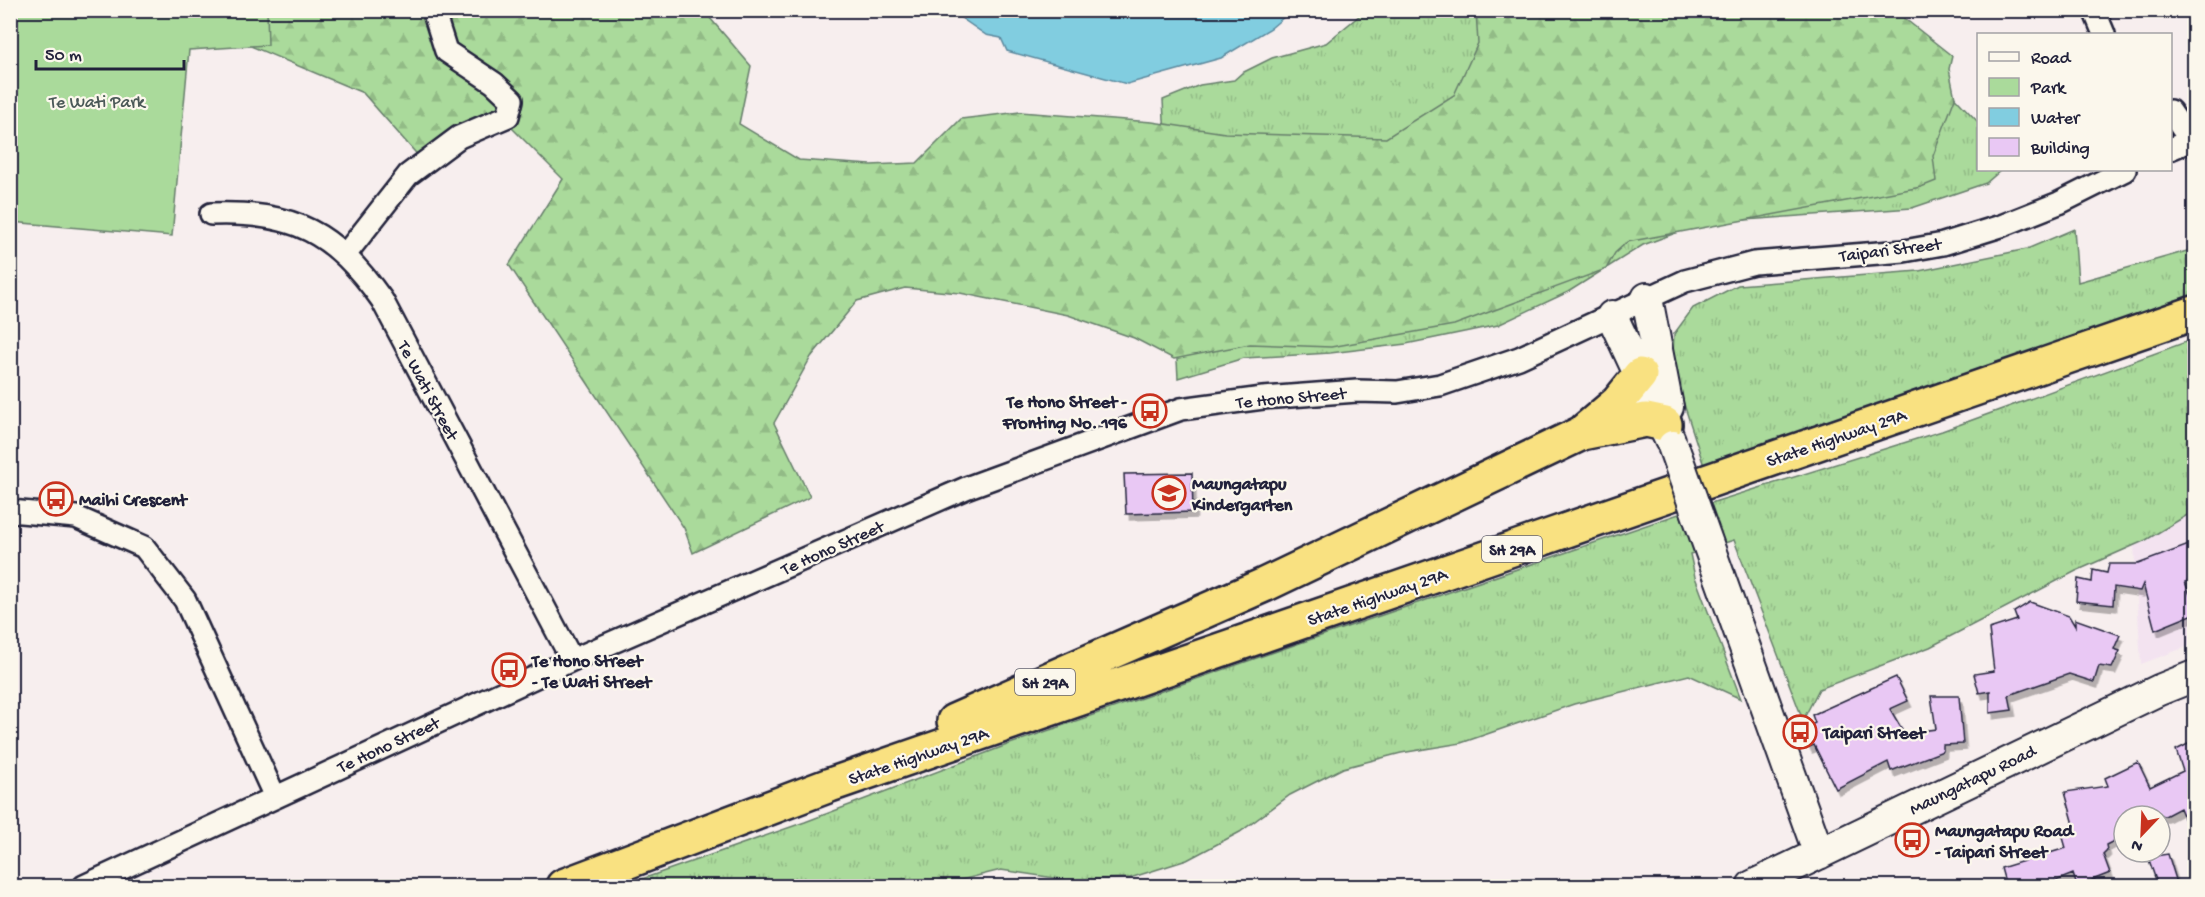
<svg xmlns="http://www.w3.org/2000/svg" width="2205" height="897" font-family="'Gochi Hand',sans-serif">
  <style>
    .built { fill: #f3e3f0 }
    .grass { fill: url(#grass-tufts); stroke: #667e6b; stroke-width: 1.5 }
    .forest { fill: url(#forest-firs); stroke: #667e6b; stroke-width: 1.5 }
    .park { fill: #aada9b; stroke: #667e6b; stroke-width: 1.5 }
    .water { fill: #81cde0; stroke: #5b899e; stroke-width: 1.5 }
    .building { fill: #e9c8f4; stroke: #22223b; stroke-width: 1.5; filter: url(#shadow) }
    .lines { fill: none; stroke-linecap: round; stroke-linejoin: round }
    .street-casing { stroke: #22223b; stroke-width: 26 }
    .secondary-casing { stroke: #22223b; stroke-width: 34 }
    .highway-casing { stroke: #22223b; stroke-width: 38 }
    .street { stroke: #fbf7ec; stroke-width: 21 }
    .secondary { stroke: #fbf7ec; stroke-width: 30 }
    .highway { stroke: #f9e181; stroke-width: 33 }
    .secondary-bridge-casing { stroke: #22223b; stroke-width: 34; stroke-linecap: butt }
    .secondary-bridge { stroke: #fbf7ec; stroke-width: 30 }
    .labels { text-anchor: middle; stroke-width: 4.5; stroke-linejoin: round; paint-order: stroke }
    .shield { fill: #fbf7ec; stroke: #636270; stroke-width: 1.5 }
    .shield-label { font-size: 16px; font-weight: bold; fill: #22223b }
    .park-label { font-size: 18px; fill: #4b5958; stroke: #fbf7ec }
    .street-label { font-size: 18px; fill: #22223b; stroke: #fbf7ec }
    .poi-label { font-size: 18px; font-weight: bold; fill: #22223b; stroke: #fbf7ec; text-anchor: start }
  </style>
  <defs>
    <pattern id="grass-tufts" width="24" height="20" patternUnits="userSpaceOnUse" patternTransform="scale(1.5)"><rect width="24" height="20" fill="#aada9b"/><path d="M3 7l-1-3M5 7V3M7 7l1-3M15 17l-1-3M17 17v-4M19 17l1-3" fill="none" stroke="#92bb86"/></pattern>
    <pattern id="forest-firs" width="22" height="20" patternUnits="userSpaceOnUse" patternTransform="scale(1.5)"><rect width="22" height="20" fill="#aada9b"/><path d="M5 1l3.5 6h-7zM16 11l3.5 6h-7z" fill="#92bb86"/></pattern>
    <filter id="shadow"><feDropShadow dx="3.5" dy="6" stdDeviation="0" flood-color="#0004"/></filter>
  </defs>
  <rect width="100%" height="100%" fill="#f7eeee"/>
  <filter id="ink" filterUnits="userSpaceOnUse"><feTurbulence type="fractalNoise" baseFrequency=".0167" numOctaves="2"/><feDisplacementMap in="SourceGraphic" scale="12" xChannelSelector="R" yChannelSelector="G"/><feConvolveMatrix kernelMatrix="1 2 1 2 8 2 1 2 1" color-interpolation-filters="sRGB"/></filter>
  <g filter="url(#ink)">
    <path class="built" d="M 2194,511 L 2194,644 L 2141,664 L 2134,545 Z"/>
    <path class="grass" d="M 1365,11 L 1873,11 L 1978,122 L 1978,170 L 2001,170 L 1986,183 L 1912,208 L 1703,223 L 1643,245 L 1568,292 L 1498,325 L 1406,344 L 1330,353 L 1244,358 L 1178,378 L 1163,100 L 1200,85 L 1234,80 L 1242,73 L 1272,58 L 1326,43 Z
      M 2074,229 L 2078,282 L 2194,249 L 2194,297 L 1705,469 L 1683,401 L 1673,355 L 1674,334 L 1693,308 L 1738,285 L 1919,271 L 2027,249 Z
      M 2194,339 L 2194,511 L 2146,540 L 2076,571 L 1930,647 L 1819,689 L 1803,720 L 1734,540 L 1690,554 L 1695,577 L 1741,699 L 1689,675 L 1574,704 L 1461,743 L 1401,753 L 1343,768 L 1290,795 L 1240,832 L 1187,860 L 1130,878 L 1068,880 L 1001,870 L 937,886 L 622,886 L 805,822 L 1007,745 L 1297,644 L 1717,501 L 1942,431 Z"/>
    <path class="forest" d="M 194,11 L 704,11 L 751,66 L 739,124 L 799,160 L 871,165 L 917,163 L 961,119 L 1020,112 L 1152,122 L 1225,133 L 1386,138 L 1454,95 L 1478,43 L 1476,11 L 1895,11 L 1952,56 L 1949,69 L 1955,98 L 1933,156 L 1936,181 L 1921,187 L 1627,242 L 1615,253 L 1606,269 L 1454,325 L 1331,347 L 1250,344 L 1174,359 L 1134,338 L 1068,315 L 960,293 L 905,288 L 857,301 L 811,357 L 774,423 L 810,497 L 693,553 L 684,528 L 509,265 L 563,179 L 501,117 L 429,168 L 363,93 L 198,24 Z"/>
    <path class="park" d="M 10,11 L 267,11 L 268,45 L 189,50 L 172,236 L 11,222 Z"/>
    <path class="water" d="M 951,11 L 1291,11 L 1271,28 L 1221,58 L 1127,84 L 1007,51 L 1001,38 L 986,35 Z"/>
    <path class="building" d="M 1192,473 L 1193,512 L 1126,514 L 1124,474 Z
      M 2194,543 L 2194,579 L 2185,582 L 2194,605 L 2194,614 L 2155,630 L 2143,584 L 2140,591 L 2114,587 L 2113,605 L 2076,601 L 2078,579 L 2092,582 L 2093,570 L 2107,573 L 2109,564 L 2138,564 Z
      M 2030,602 L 2069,616 L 2075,626 L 2075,619 L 2120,635 L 2114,649 L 2120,651 L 2112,668 L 2099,666 L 2094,682 L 2069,674 L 2009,695 L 2012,710 L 1990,713 L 1990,691 L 1979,693 L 1974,674 L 1994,671 L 1989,629 L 2017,620 L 2014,612 Z
      M 1896,677 L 1908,701 L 1890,709 L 1904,733 L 1936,729 L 1931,696 L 1959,696 L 1963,744 L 1943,745 L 1943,751 L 1891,771 L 1888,762 L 1836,789 L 1814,745 L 1809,747 L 1801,731 L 1815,723 L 1812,715 Z
      M 2194,741 L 2194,842 L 2180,808 L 2165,816 L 2124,816 L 2124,836 L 2106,845 L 2107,850 L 2103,854 L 2110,873 L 2077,886 L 2073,874 L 2043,886 L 2006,886 L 2001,868 L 2066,848 L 2062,834 L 2075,828 L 2065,792 L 2108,786 L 2105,778 L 2138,762 L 2150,787 L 2183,771 L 2176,750 Z
      M 2168,854 L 2178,886 L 2158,886 L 2148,857 Z"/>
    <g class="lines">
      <g class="street-casing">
        <path id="street" d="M 2094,10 L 2104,34
          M 2170,111 L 2190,140
          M 2170,149 L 2194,139
          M 211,214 C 294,211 334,232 382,300 L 572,660
          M 345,255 L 408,175 L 459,137 L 508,116 L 512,100 L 494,83 L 446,51 L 433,10
          M 10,511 L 76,517 L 144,547 L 185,600 L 275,797
          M 84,886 L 572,660 L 966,488 L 1181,409 L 1263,398 L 1357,391 L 1397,392 L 1440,385 L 1519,358 L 1685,281 L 1754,263 L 1904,251 L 1943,244 L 2001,226 L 2059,203 L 2125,170"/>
      </g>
      <g class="secondary-casing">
        <path id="secondary" d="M 1647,298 L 1668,407
          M 1612,316 L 1670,440
          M 1719,575 L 1819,854
          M 1752,886 L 2159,690 L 2194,676"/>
      </g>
      <g class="highway-casing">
        <path id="highway" d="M 1585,430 L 1618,402 L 1640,375
          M 954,721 L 1264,585 L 1582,433 L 1646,420 L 1665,424
          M 563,886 L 830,785 L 2194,313"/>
      </g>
      <use href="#street" class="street"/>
      <use href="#secondary" class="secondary"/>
      <use href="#highway" class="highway"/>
      <g class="secondary-bridge-casing">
        <path id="secondary-bridge" d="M 1673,446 L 1719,575"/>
      </g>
      <use href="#secondary-bridge" class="secondary-bridge"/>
    </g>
  </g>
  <defs>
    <g id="bus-ring" transform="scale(1.725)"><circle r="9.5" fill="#fbf7ec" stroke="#c8321e" stroke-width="1.5"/><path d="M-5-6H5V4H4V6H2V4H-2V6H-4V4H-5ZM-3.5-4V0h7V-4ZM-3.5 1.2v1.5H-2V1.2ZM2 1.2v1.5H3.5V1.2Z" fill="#c8321e"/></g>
    <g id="school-ring" transform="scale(1.725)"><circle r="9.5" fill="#fbf7ec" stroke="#c8321e" stroke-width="1.5"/><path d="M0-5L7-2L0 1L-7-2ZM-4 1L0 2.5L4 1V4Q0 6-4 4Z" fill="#c8321e"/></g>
  </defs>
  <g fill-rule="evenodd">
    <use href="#bus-ring" x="1150" y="411"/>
    <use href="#school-ring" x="1169" y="493"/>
    <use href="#bus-ring" x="56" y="499"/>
    <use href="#bus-ring" x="509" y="670"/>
    <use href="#bus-ring" x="1800" y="732"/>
    <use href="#bus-ring" x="1912" y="840"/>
  </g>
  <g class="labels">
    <g class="shield">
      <rect x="1482" y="536" width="60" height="26" rx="4.5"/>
      <rect x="1015" y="669" width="60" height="26" rx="4.5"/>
    </g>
    <g class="shield-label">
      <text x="1512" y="555">SH 29A</text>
      <text x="1045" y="688">SH 29A</text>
    </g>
    <g class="park-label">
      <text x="97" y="107">Te Wati Park</text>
    </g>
    <g class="street-label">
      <text transform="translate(1890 249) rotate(-7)" y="6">Taipari Street</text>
      <text transform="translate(429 390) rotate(62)" y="6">Te Wati Street</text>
      <text transform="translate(1291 397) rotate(-5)" y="6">Te Hono Street</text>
      <text transform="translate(1836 437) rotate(-19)" y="6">State Highway 29A</text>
      <text transform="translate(832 547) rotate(-24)" y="6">Te Hono Street</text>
      <text transform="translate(1377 596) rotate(-19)" y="6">State Highway 29A</text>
      <text transform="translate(388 744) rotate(-25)" y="6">Te Hono Street</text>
      <text transform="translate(918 755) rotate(-19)" y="6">State Highway 29A</text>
      <text transform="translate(1972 779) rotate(-26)" y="6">Maungatapu Road</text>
    </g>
    <g class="poi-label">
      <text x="1127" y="407" text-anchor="end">Te Hono Street -<tspan x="1127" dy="21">Fronting No. 196</tspan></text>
      <text x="1192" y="489">Maungatapu<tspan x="1192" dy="21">Kindergarten</tspan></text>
      <text x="79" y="505">Maihi Crescent</text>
      <text x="532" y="666">Te Hono Street<tspan x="532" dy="21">- Te Wati Street</tspan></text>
      <text x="1823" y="738">Taipari Street</text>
      <text x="1935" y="836">Maungatapu Road<tspan x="1935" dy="21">- Taipari Street</tspan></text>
    </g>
  </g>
  <rect width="2205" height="897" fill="none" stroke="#fbf7ec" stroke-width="36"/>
  <rect x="18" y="18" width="2169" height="861" fill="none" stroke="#22223b" stroke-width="2" filter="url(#ink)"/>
  <rect x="1977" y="33" width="195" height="138" fill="#fbf7ec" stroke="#a4a2a5" stroke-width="1.5"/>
  <rect x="1989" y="52" width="30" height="9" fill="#fbf7ec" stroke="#a4a2a5" stroke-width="1.5"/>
  <text x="2031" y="63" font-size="18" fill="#22223b">Road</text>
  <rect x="1989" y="78" width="30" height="18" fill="#aada9b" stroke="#a4a2a5" stroke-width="1.5"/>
  <text x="2031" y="93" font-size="18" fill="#22223b">Park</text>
  <rect x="1989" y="108" width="30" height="18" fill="#81cde0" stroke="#a4a2a5" stroke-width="1.5"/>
  <text x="2031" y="123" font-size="18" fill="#22223b">Water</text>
  <rect x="1989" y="138" width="30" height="18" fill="#e9c8f4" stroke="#a4a2a5" stroke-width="1.5"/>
  <text x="2031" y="153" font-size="18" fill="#22223b">Building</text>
  <g transform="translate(2142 834) rotate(203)"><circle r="28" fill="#fbf7ec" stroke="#a4a2a5" stroke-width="1.5"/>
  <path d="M0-4.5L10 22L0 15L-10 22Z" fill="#c8321e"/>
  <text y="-9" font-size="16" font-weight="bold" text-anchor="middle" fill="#22223b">N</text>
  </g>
  <path d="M36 60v9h148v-9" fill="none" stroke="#22223b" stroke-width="3"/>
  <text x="45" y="60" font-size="18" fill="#22223b" stroke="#fbf7ec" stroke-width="4.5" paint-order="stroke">50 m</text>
</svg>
